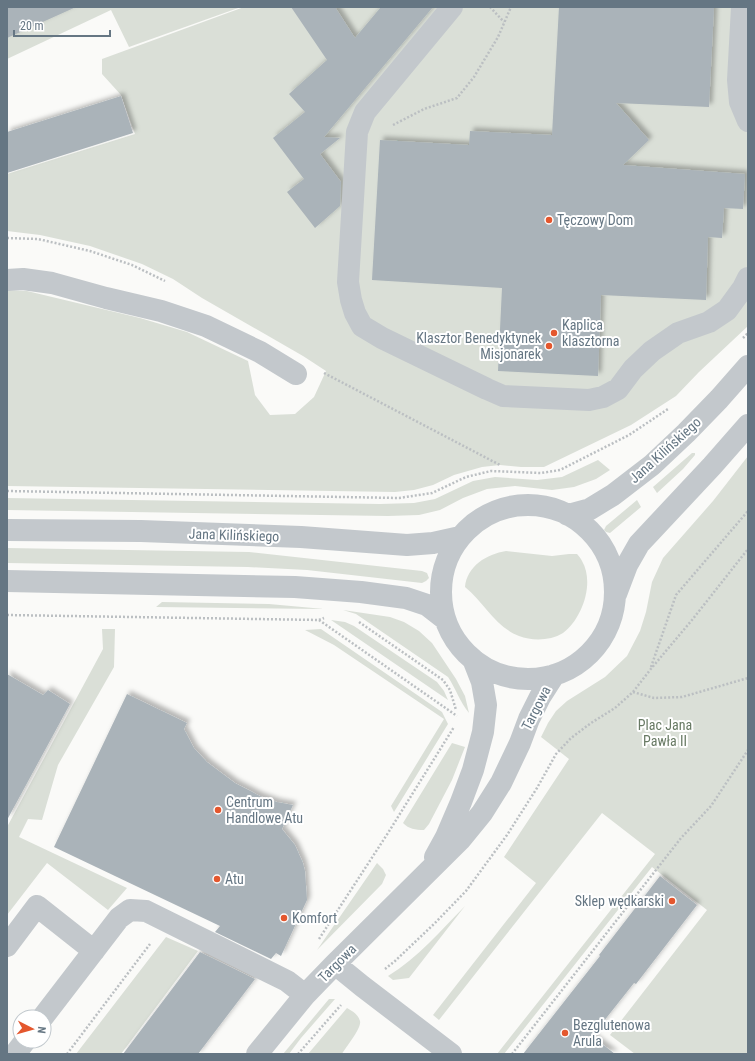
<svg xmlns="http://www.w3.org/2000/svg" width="755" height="1061" font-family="'Roboto Condensed',sans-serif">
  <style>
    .green { fill: #dadfd7 }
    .building { fill: #aab3b9; filter: url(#shadow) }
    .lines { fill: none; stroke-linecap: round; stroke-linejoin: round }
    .path { stroke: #bbbfc2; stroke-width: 2.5; stroke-dasharray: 2 2; stroke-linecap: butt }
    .minor { stroke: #c3c8cc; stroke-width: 22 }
    .poi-dot { fill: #e4572e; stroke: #fff; stroke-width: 1.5 }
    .labels { text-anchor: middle; stroke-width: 4; stroke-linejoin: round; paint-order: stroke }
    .poi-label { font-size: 14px; fill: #657683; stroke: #fff; text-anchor: start }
    .street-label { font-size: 14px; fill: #657683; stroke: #fff }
    .park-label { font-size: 14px; fill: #687a64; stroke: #fff }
  </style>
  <defs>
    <filter id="shadow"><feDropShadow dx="3.5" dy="-3.5" stdDeviation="2" flood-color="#0004"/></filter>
  </defs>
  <rect width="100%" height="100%" fill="#fafaf8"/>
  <path class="green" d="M 7,7 L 241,7 L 129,47 L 111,10 L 7,59 Z
    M 244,7 L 748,7 L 748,326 L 699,372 L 676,396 L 631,425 L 544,467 L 521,467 L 500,465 L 482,467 L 454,475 L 433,485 L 414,490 L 395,492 L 7,486 L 7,290 L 27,291 L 140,318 L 187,332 L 248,361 L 255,395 L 270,415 L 295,414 L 314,397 L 326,371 L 303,356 L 202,298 L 173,279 L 142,264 L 90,246 L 40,235 L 7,231 L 7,174 L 135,134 L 121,95 L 102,74 L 102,59 Z
    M 692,453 L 695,453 L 695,455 L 683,469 L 657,493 L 653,487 Z
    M 748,456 L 748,1054 L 635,1054 L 610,1035 L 707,910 L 652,867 L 504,1054 L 497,1054 L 655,854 L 602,813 L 439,1020 L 433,1015 L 536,883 L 504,857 L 569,759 L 541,737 L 548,723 L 556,711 L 567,701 L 605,677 L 627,656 L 640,631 L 646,612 L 652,582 L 663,558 L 713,501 Z
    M 598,460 L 610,470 L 596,479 L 574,487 L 552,490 L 515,486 L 487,489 L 463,498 L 440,510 L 419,515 L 388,516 L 7,510 L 7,498 L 380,504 L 414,503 L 435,499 L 473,481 L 495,477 L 537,480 L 562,477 Z
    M 637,500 L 641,507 L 610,533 L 606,532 L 604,530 L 606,526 Z
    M 7,548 L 249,552 L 422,571 L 427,573 L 429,578 L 426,581 L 422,583 L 307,570 L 248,567 L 7,563 Z
    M 506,551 L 552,556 L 569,554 L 577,554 C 579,556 581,559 582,561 C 595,583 582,619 563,633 C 550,641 532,641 519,636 C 495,627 484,602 465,587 C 467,566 487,554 506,551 Z
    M 162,602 L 269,604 L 324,609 L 156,607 Z
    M 343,610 L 390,617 L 404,622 L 419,631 L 432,643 L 456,679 L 465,696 L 469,713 C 460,702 456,689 448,677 L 356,614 Z
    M 331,620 L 345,622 L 354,626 L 437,682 L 444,691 L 448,700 Z
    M 102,629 L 115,629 L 114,667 L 58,765 L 42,820 L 28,819 L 19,837 L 127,888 L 108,910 L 47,863 L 7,915 L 7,827 L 103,649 Z
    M 321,629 L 442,712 L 448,724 L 394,812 L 391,806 L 444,719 L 334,645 L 305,630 Z
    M 452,743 L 465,747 L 452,780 L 429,824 L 424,830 C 415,830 409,829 403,823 Z
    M 377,863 L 383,869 L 386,875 L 382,884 L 317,950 Z
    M 465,906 L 409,978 L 393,980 L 388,976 C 418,958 441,930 465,906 Z
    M 166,937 L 198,951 L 121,1054 L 76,1054 Z
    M 329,999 L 335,999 L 301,1038 L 289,1054 L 283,1054 Z
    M 347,1008 C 352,1011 358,1014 360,1021 C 362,1028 346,1047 342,1054 L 308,1054 Z"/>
  <path class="building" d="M 7,7 L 76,7 L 7,38 Z
    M 291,7 L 335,7 L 355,38 L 381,7 L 433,7 L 324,137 L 340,138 L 320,154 L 341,182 L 340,206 L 315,228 L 287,192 L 304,179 L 273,138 L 305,112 L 289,94 L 327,60 Z
    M 559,7 L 714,7 L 709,107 L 616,103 L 649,140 L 623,165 L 745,174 L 743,209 L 724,208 L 722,238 L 708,237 L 706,300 L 601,295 L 598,376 L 498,371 L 502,288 L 372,280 L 380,140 L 469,145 L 470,131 L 552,135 Z
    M 121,96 L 133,133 L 7,173 L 7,132 Z
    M 7,674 L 43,695 L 48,690 L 70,704 L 7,820 Z
    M 127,694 L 187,723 L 184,729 L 194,748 L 207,762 L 235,783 L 260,796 L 277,802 L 293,805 L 282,829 L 295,845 L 303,863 L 305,871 L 307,900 L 281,956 L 276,953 L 271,959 L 215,932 L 220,926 L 54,847 Z
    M 660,876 L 697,905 L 636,984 L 634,983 L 592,1036 L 615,1054 L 523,1054 L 600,956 L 599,955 Z
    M 200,952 L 255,979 L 198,1054 L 123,1054 Z"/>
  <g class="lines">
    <path class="path" d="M 490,7 L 504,22
      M 393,125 L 424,109 L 457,98 L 474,77 L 498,37 L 511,7
      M 7,238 L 38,239 L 90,251 L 132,265 L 165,281
      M 743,338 L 748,333
      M 324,373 L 500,465
      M 7,491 L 399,498 L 432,493 L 466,477 L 491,471 L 541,473 L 560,470 L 629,435 L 668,409
      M 7,615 L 319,620 L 324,618
      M 319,620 L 457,716
      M 359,622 L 443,680 L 450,690 L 456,710
      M 651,667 L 676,595 L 748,511
      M 633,692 L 654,698 L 682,697 L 748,678
      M 319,939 L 388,833 L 454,727
      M 385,969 L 395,961 L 435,923 L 466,891 L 507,835 L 537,788 L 556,754 L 571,738 L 591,723 L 615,708 L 633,692 L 650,670 L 692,620 L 748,549
      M 67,1054 L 150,944
      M 298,1054 L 341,1005
      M 512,1054 L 681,838 L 711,806 L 748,750"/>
    <path class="minor" d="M 452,7 L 365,112 L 357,132 L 348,282 L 351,300 L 355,313 L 362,326 L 382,338 L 487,389 L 503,396 L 589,400 L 603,397 L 618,389 L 633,369 L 652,351 L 678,333 L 709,322 L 727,310 L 743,288 L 748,278
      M 742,7 L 738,80 L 740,102 L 748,121
      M 7,280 L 23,279 L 52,283 L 106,298 L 161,311 L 206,326 L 260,352 L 296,374
      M441 592a87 87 0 1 1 174 0a87 87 0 1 1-174 0Z
      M 568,515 L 590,509 L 613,495 L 652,465 L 686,433 L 719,399 L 748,366
      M 7,530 L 141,531 L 301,537 L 407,545 L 433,543 L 460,537
      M 7,581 L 295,587 L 361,592 L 406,598 L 427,605 L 445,619
      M 616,594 L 627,565 L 639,544 L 712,466 L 748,425
      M 435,857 L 446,837 L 461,802 L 473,770 L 483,732 L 486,705 L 482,682 L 473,659
      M 7,946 L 37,906 L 94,951
      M 335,964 L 362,986 L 451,1054
      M 43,1017 L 119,918 L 130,910 L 146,911 L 287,981 L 305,995
      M 15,1054 L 25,1041
      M 257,1054 L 305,995 L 335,964 L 460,840 L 482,813 L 501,783 L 520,743 L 529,719 L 540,697 L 554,675"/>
  </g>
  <g class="poi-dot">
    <circle cx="549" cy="220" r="4"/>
    <circle cx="554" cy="333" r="4"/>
    <circle cx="549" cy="346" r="4"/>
    <circle cx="218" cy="810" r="4"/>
    <circle cx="217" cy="879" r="4"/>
    <circle cx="672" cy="901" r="4"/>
    <circle cx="284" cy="918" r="4"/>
    <circle cx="565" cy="1033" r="4"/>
  </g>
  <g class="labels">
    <g class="poi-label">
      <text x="557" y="225">Tęczowy Dom</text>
      <text x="562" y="330">Kaplica<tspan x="562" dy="16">klasztorna</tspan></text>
      <text x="541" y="343" text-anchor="end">Klasztor Benedyktynek<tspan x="541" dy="16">Misjonarek</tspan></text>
      <text x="226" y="807">Centrum<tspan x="226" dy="16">Handlowe Atu</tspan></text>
      <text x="225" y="884">Atu</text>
      <text x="664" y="906" text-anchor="end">Sklep wędkarski</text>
      <text x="292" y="923">Komfort</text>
      <text x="573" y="1030">Bezglutenowa<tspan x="573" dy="16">Arula</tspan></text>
    </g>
    <g class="street-label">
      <text transform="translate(665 450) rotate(-42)" y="5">Jana Kilińskiego</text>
      <text transform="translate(234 535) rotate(2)" y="5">Jana Kilińskiego</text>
      <text transform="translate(536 708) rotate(-63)" y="5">Targowa</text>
      <text transform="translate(337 963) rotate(-45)" y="5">Targowa</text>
    </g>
    <g class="park-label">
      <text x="665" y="730">Plac Jana<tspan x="665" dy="16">Pawła II</tspan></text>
    </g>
  </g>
  <rect width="755" height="1061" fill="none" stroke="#657683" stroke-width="16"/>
  <g transform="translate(32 1029) rotate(96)"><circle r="19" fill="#ffffff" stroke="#c1c8cd"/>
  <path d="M0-3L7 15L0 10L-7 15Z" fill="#e4572e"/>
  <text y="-6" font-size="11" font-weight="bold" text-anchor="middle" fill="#657683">N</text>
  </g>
  <path d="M14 30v6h96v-6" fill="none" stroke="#657683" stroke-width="2"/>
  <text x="20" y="30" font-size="12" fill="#657683" stroke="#ffffff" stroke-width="3" paint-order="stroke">20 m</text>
</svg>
